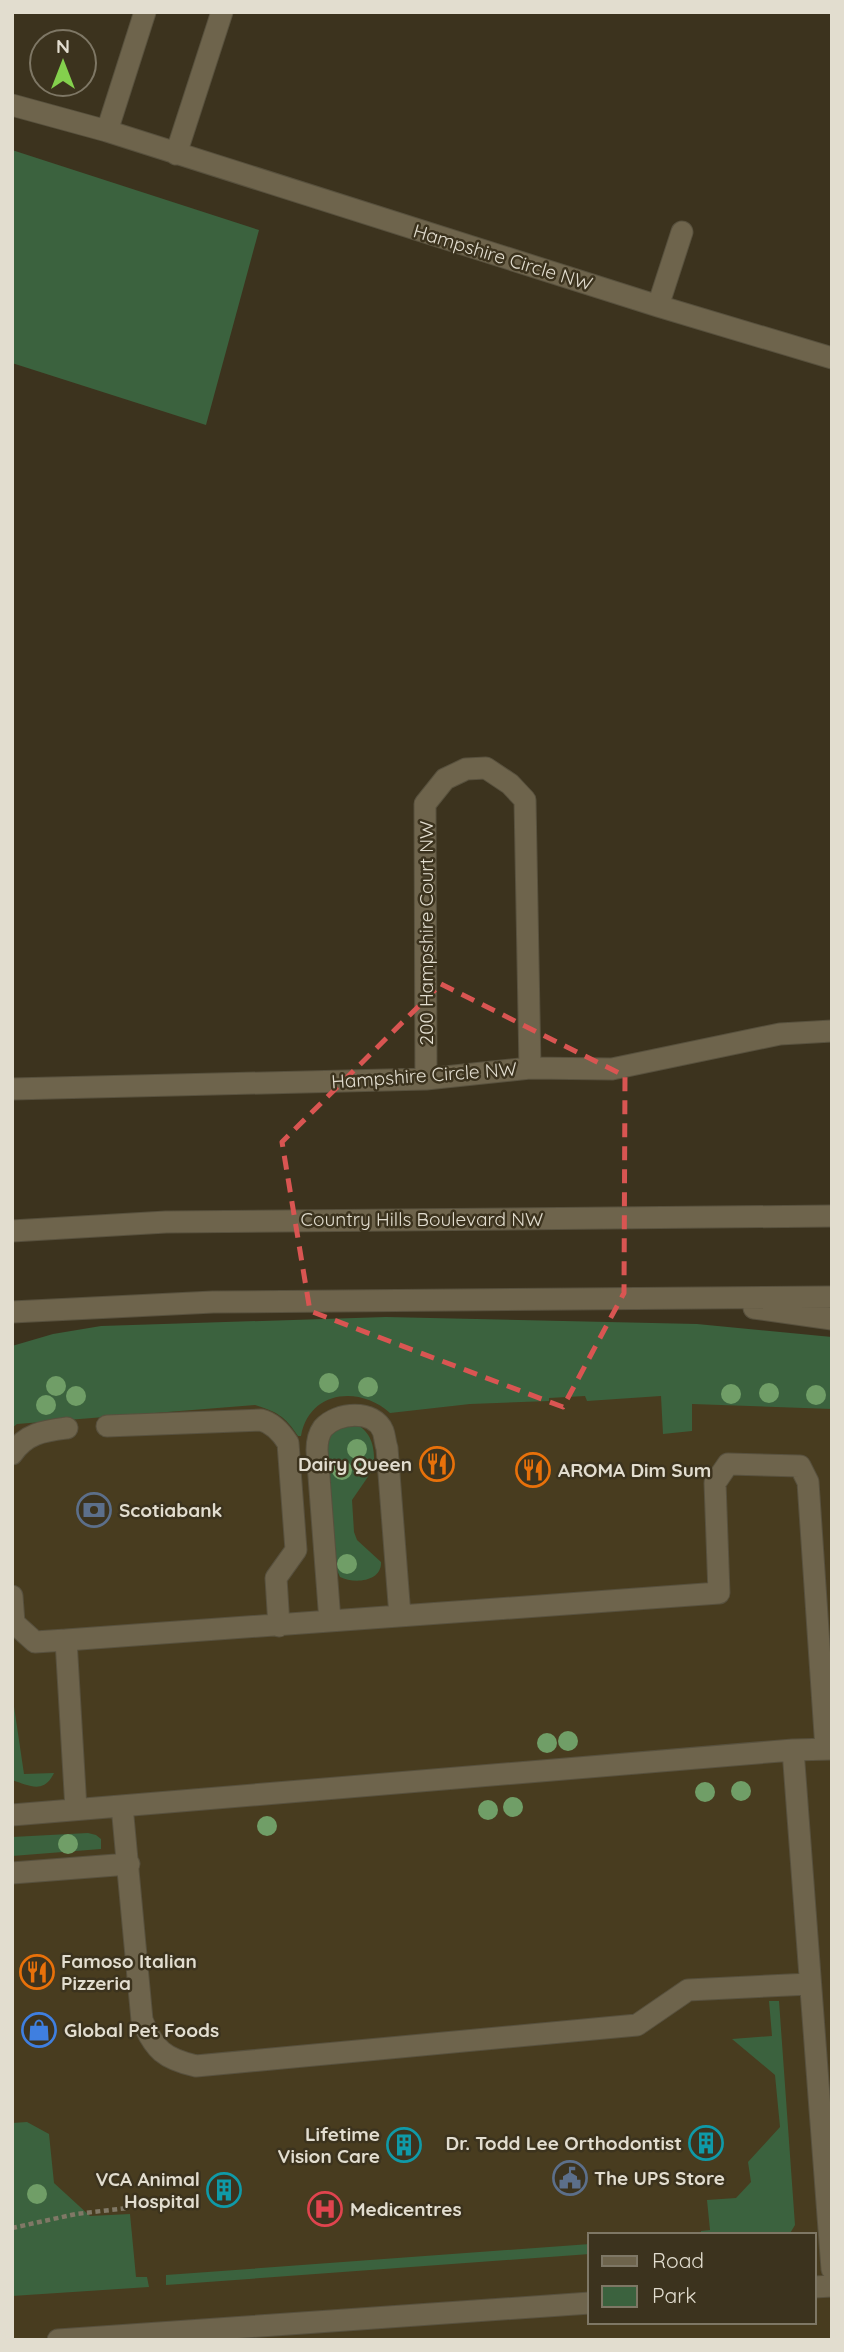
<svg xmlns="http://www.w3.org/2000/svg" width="844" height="2352" font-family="Quicksand,sans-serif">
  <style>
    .built { fill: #483c1f; fill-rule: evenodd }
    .green { fill: #3b623e }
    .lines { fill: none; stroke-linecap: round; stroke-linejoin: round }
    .service-casing { stroke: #58513e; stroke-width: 23 }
    .minor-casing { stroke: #58513e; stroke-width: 23 }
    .secondary-casing { stroke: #58513e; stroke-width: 23 }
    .path { stroke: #807866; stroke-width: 4.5; stroke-dasharray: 5 3.5; stroke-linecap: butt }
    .service { stroke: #6e644c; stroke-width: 21 }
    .minor { stroke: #6e644c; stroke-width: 21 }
    .secondary { stroke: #6e644c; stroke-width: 21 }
    .tree { fill: #709e67 }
    .marked { fill: none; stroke: #d95552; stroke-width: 5; stroke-dasharray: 14 9; stroke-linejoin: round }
    .labels { text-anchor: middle; stroke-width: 5; stroke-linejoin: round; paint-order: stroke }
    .street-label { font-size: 19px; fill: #e2ddcf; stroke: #3c331e }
    .poi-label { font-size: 19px; font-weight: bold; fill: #e2ddcf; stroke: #3c331e; text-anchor: start }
  </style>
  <rect width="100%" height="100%" fill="#3c331e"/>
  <path class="built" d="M 832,1378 L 832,2340 L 12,2340 L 12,1383 ZM 590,2235 L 814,2235 L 814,2322 L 590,2322 Z"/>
  <path class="green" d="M 12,150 L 259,230 L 206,425 L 12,363 Z
    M 386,1317 L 697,1324 L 832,1337 L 832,1409 L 692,1404 L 692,1431 L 663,1434 L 661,1396 L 587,1401 L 585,1396 L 549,1398 L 549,1401 L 470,1404 L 390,1413 C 359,1385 309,1391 301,1436 L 298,1436 C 285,1416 277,1412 255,1405 L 17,1424 L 12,1428 L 12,1346 L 53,1334 L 101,1326 Z
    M 356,1424 C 373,1433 375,1450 374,1468 L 352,1500 L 354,1532 L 357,1540 L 381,1562 C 382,1582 354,1584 340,1577 L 336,1568 L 326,1440 L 335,1426 Z
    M 12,1693 L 24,1774 L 54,1773 C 44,1794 30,1786 12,1780 Z
    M 88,1833 L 96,1835 L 101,1839 L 101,1849 L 12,1856 L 12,1837 Z
    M 769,2001 L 779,2001 L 795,2225 L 789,2235 L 701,2235 L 701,2231 L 710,2230 L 707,2200 L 736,2198 L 751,2182 L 748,2162 L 780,2127 L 775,2075 L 732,2039 L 772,2036 Z
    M 27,2122 L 49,2134 L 54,2183 L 90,2216 L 130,2214 L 136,2277 L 147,2277 L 149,2287 L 12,2296 L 12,2123 Z
    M 590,2244 L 590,2254 L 166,2285 L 166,2275 Z"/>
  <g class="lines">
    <g class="service-casing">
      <path id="service" d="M 107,1426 L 261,1420 C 273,1423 281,1432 288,1443 L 296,1550 L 276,1578 L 279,1626
        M 12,1454 C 26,1433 44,1431 67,1428
        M 12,1596 L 14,1623 L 35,1642 L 66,1640
        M 330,1621 L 317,1450 C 317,1443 318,1435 323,1428 C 337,1412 374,1409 383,1431 C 385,1436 385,1443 387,1448 L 400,1616
        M 793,1750 L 832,2269
        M 122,1806 L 142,2020 C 154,2050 165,2059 196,2066 L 637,2025 L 688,1990 L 810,1984
        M 76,1809 L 66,1640 L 719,1593 L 715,1483 L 728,1464 L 800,1466 L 808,1482 L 826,1749
        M 12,1815 L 793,1750 L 832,1749
        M 12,1873 L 129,1864
        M 814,2287 L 832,2286
        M 58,2340 L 590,2303"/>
    </g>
    <g class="minor-casing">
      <path id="minor" d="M 12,105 L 107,131 L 658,306 L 832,358
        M 107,131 L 145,12
        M 176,154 L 222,12
        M 658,306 L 682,232
        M 426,1079 L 425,804 L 445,779 L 466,769 L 486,768 L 510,784 L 525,800 L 530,1068
        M 12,1089 L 426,1079 L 530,1068 L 612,1069 L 780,1034 L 832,1031"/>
    </g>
    <g class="secondary-casing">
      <path id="secondary" d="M 12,1231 L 166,1222 L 832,1216
        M 754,1308 L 832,1319
        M 12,1312 L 213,1302 L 832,1297"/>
    </g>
    <path class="path" d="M 12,2228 L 76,2214 L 127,2208"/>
    <use href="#service" class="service"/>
    <use href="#minor" class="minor"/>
    <use href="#secondary" class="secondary"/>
  </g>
  <g class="tree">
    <circle cx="329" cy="1383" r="10"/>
    <circle cx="56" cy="1386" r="10"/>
    <circle cx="368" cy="1387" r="10"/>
    <circle cx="769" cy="1393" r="10"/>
    <circle cx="731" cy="1394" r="10"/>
    <circle cx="816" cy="1395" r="10"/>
    <circle cx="76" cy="1396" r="10"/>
    <circle cx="46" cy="1405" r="10"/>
    <circle cx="357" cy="1449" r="10"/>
    <circle cx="342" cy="1470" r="10"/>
    <circle cx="347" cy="1564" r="10"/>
    <circle cx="568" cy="1741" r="10"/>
    <circle cx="547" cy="1743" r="10"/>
    <circle cx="741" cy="1791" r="10"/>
    <circle cx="705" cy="1792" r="10"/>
    <circle cx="513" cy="1807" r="10"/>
    <circle cx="488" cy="1810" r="10"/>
    <circle cx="267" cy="1826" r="10"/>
    <circle cx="68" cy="1844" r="10"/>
    <circle cx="37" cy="2194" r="10"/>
  </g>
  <path class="marked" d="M 441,984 L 625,1076 L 624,1293 L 563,1407 L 310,1311 L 282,1142 Z"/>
  <defs>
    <g id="restaurant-ring" transform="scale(1.75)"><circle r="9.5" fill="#3c331e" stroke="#e8710a" stroke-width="1.5"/><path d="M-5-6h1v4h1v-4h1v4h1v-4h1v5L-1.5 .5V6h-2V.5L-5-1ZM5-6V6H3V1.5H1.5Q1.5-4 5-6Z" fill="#e8710a"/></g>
    <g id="bank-ring" transform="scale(1.75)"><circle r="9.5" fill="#3c331e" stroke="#5c6f8a" stroke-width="1.5"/><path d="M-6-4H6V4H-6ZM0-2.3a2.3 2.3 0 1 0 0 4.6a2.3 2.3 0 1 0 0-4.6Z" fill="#5c6f8a"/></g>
    <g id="shop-ring" transform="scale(1.75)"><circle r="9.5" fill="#3c331e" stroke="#3f7fe0" stroke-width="1.5"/><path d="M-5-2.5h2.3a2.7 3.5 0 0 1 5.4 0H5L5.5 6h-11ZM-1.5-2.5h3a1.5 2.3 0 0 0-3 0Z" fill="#3f7fe0"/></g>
    <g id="building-ring" transform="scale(1.75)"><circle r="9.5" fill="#3c331e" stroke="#0f9aa8" stroke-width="1.5"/><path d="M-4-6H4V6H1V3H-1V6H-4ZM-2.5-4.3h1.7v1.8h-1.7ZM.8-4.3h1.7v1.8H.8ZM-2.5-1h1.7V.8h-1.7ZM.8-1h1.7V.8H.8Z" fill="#0f9aa8"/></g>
    <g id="civic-ring" transform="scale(1.75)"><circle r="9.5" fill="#3c331e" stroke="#5c6f8a" stroke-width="1.5"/><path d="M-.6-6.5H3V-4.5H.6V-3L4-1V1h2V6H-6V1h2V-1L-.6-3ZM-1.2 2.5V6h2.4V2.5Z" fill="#5c6f8a"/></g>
    <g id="hospital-ring" transform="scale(1.75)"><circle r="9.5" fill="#3c331e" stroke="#e0444e" stroke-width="1.5"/><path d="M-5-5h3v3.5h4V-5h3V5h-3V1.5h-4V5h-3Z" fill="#e0444e"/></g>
  </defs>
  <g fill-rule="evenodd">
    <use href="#restaurant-ring" x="437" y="1464"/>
    <use href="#restaurant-ring" x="533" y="1470"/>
    <use href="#bank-ring" x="94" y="1510"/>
    <use href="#restaurant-ring" x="37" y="1972"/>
    <use href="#shop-ring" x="39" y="2030"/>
    <use href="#building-ring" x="706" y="2143"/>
    <use href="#building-ring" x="404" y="2145"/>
    <use href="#civic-ring" x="570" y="2178"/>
    <use href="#building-ring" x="224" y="2190"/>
    <use href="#hospital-ring" x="325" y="2209"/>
  </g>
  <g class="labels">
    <g class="street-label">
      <text transform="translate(503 257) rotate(17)" y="7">Hampshire Circle NW</text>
      <text transform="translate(426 933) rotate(-90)" y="7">200 Hampshire Court NW</text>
      <text transform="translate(424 1075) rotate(-4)" y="7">Hampshire Circle NW</text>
      <text x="422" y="1226">Country Hills Boulevard NW</text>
    </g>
    <g class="poi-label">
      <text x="412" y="1471" text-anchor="end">Dairy Queen</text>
      <text x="558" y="1477">AROMA Dim Sum</text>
      <text x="119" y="1517">Scotiabank</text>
      <text x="61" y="1968">Famoso Italian<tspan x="61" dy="22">Pizzeria</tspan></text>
      <text x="64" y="2037">Global Pet Foods</text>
      <text x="380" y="2141" text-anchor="end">Lifetime<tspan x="380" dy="22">Vision Care</tspan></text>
      <text x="682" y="2150" text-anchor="end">Dr. Todd Lee Orthodontist</text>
      <text x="594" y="2185">The UPS Store</text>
      <text x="200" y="2186" text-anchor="end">VCA Animal<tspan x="200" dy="22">Hospital</tspan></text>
      <text x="350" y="2216">Medicentres</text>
    </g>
  </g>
  <rect width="844" height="2352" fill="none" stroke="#e2ddcf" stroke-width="28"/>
  <rect x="588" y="2233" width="228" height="91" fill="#3c331e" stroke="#7e7765" stroke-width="2"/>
  <rect x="602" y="2256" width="35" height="10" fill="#6e644c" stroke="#7e7765" stroke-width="2"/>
  <text x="652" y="2268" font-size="21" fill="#e2ddcf">Road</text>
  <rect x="602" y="2286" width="35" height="21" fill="#3b623e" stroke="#7e7765" stroke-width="2"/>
  <text x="652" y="2303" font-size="21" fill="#e2ddcf">Park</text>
  <g transform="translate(63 63)"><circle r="33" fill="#3c331e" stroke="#7e7765" stroke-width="2"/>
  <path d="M0-5L12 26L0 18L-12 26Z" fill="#84d04d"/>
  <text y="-10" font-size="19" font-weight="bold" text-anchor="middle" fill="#e2ddcf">N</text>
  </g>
</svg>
